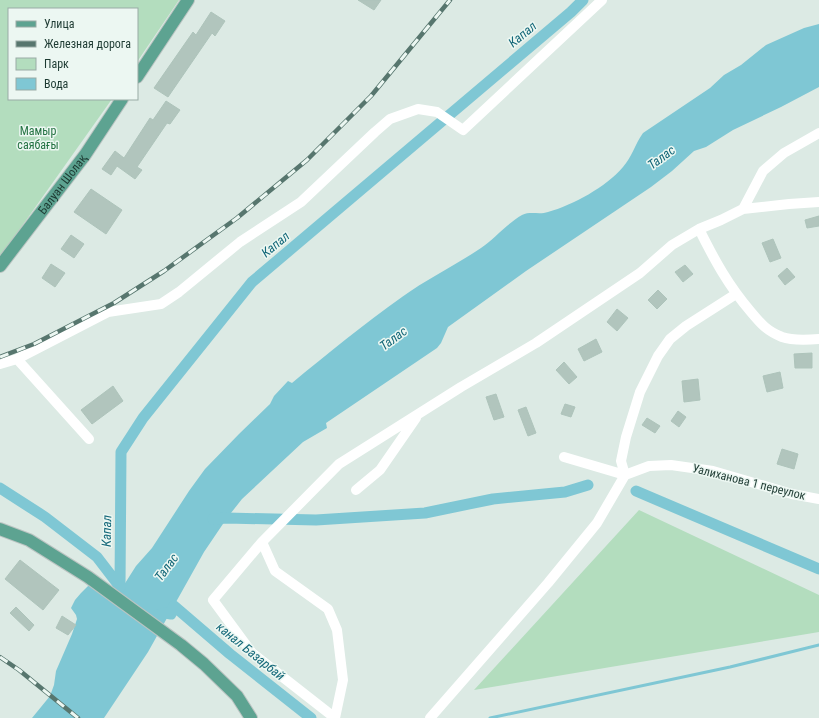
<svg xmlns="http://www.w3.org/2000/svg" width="819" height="718" font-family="'Roboto Condensed',sans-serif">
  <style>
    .green { fill: #b3ddbe }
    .water { fill: #7fc7d4 }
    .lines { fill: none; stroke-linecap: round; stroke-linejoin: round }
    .stream { stroke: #7fc7d4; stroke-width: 3 }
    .canal { stroke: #7fc7d4; stroke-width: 11 }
    .building { fill: #b1c5bd; stroke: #aec4bb }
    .major-casing { stroke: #bbc4c2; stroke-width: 14 }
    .minor { stroke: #fff; stroke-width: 10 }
    .major { stroke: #5da391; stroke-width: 12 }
    .rail-casing { stroke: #57766e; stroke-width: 4.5 }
    .rail { stroke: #ecf7f2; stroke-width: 3; stroke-dasharray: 9; stroke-linecap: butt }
    .labels { text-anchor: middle; stroke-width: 3; stroke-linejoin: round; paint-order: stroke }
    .park-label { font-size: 12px; fill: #257343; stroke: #ecf7f2 }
    .street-label { font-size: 12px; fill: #1d3a32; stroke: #ecf7f2 }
    .water-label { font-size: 13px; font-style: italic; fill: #146879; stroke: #ecf7f2 }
  </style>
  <rect width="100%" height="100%" fill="#dceae4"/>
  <path class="green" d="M 0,0 L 179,0 L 137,62 L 137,9 L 9,9 L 9,99 L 112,99 L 0,257 Z
    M 639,510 L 819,595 L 819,632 L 474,690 Z"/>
  <path class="water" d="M 819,24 L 819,87 L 781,107 L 733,130 L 706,147 L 694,151 L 672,171 L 651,187 L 526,271 L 448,327 L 441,343 L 437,348 L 326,423 L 327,428 L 303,442 L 242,499 L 227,518 L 204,552 L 148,652 L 104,718 L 32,718 L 50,696 L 54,685 L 56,671 L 72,634 L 77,619 L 76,615 L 71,608 L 75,600 L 81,593 L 92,582 L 99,581 L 118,589 L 122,588 L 136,566 L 152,548 L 189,491 L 205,469 L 239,434 L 270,404 L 274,396 L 288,381 L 292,383 C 327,354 364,324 402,297 C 427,279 456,265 481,248 C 494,239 509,222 522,215 C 530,211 540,215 548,212 C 573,205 606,187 623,167 C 632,157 635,144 643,133 L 710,88 L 724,75 L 741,65 L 766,45 L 804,28 Z"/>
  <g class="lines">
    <path class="stream" d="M 490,718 L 730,667 L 819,645"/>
    <path class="canal" d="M 0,488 L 45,517 L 97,557 L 120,587 L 118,589
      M 636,491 L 819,569
      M 213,519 L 227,518 L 316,520 L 425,513 L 493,499 L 565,492 L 588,485
      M 120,587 L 121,452 L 143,418 L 252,282 L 571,12 L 583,0
      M 155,616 L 165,613 L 171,614 L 174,606 L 230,654 L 311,718"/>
  </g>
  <path class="building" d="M 358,0 L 381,0 L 374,10 Z
    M 211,12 L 225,21 L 215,36 L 212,33 L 168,97 L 154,88 L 193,32 L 196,35 Z
    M 166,101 L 180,110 L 170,124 L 167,123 L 137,167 L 142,170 L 135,179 L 117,166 L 111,175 L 102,169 L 115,151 L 124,158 L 150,118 L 153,120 Z
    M 91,189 L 122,210 L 106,234 L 74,212 Z
    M 819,216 L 819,226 L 807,228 L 805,220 Z
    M 71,235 L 84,244 L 74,258 L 61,249 Z
    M 773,239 L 781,258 L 770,262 L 762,243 Z
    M 51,264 L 65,273 L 55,287 L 42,278 Z
    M 685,265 L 693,274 L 683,282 L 675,272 Z
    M 787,268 L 795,277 L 785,285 L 778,276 Z
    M 658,290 L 667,299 L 657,309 L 648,300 Z
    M 617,309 L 628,318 L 617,331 L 607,322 Z
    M 596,339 L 602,352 L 584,361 L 578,349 Z
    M 812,353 L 812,368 L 795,368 L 794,354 Z
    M 564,362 L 577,377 L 569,384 L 556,370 Z
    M 780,372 L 783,388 L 767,392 L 763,376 Z
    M 698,379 L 700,400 L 684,402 L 682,381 Z
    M 113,386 L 123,401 L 92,424 L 81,410 Z
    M 496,394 L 504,417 L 494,420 L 486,397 Z
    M 565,404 L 575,407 L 571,417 L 561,414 Z
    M 526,407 L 536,433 L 528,436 L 518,410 Z
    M 678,411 L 686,417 L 679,427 L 671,421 Z
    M 647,418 L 660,426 L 655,433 L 642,425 Z
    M 782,449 L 798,454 L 794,469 L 777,464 Z
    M 20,560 L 59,590 L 43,610 L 5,579 Z
    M 16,607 L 34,625 L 29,631 L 10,613 Z
    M 62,616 L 76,625 L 68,635 L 56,628 Z"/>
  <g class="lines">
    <g class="major-casing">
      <g id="major">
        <path d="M 137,77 L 188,0"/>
        <path id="s1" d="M 0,266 L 85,155 L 122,99"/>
        <path d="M 0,529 L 29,540 L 88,577 L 181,645 L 204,664 L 237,696 L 251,718"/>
      </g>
    </g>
    <path class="minor" d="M 743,209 L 763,171 L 784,153 L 819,133
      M 699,229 C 715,261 728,285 751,312 C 761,324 767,331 782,337 C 793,341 807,340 819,339
      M 0,364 L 17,359
      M 89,439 L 17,359 L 108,312 L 161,304 L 179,292 L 240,242 L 301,202 L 375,132 L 390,119 L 418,109 L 437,112 L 463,130 L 602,0
      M 564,457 L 625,475 L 649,466 L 671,465 L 713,471 L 792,494 L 819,499
      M 356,490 L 380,470 L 416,418
      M 262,542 L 275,571 L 328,609 L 337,630 L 343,680 L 335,718
      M 335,718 L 252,653 L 213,600 L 262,542 L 339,464 L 461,387 L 536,343 L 640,273 L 672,245 L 699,229 L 721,220 L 743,209 L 789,204 L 819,202
      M 430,718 L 548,583 L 597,523 L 625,475 L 621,461 L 626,437 L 640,392 L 658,356 L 670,339 L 686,326 L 736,294"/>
    <use href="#major" class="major"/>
    <g class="rail-casing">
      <path id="rail" d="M 0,357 L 34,344 L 114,303 L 164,271 L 237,218 L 307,160 L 371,96 L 450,0
        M 0,657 L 19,670 L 78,718"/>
    </g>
    <use href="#rail" class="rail"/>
  </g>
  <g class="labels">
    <g class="park-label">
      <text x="38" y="135">Мамыр<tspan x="38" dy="14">саябағы</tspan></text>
    </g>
    <g class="street-label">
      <text dy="4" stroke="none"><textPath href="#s1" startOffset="103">Балуан Шолақ</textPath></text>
      <text transform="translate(749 482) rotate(14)" y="4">Уалиханова 1 переулок</text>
    </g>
    <g class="water-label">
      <text transform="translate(522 34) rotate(-40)" y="5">Капал</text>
      <text transform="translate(661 157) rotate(-37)" y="5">Талас</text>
      <text transform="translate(275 244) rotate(-40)" y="5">Капал</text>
      <text transform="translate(393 338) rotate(-37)" y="5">Талас</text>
      <text transform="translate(106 531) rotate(-89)" y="5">Капал</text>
      <text transform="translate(166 567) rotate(-53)" y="5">Талас</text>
      <text transform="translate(251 651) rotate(39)" y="5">канал Базарбай</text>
    </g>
  </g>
  <rect x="8" y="8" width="130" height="92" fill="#ecf7f2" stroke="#99aba5"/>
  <rect x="16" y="21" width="20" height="6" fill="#5da391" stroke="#99aba5"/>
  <text x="44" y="28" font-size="12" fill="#1d3a32">Улица</text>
  <rect x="16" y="41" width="20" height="6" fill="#57766e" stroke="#99aba5"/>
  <text x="44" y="48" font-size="12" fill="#1d3a32">Железная дорога</text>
  <rect x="16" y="58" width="20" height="12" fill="#b3ddbe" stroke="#99aba5"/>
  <text x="44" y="68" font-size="12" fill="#1d3a32">Парк</text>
  <rect x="16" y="78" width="20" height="12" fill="#7fc7d4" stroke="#99aba5"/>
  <text x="44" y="88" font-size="12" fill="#1d3a32">Вода</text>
</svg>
